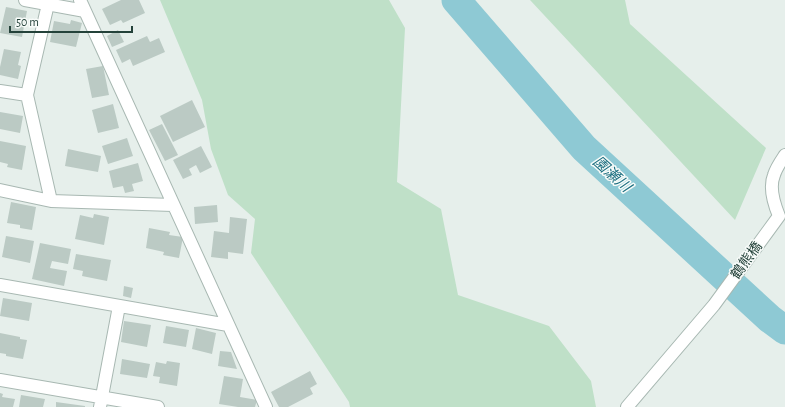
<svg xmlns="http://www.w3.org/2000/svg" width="785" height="407" font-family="'Alegreya Sans','Noto Sans JP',sans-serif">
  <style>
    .green { fill: #bfe0c8 }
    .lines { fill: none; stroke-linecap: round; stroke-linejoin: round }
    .river { stroke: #8ec9d4; stroke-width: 29 }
    .building { fill: #bbcac4 }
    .minor-casing { stroke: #a8b8b2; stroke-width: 14 }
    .minor { stroke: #fff; stroke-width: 12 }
    .labels { text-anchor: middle; stroke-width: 3; stroke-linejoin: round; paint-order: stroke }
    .street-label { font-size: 14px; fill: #24423a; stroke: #f7fbf9 }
    .water-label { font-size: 15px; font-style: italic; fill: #1c6f80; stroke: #f7fbf9 }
  </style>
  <rect width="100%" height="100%" fill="#e6efeb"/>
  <path class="green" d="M 160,0 L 389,0 L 405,28 L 397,182 L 441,209 L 458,295 L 549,326 L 591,381 L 596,407 L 350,407 L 349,402 L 251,253 L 255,219 L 228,195 L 211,149 L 202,100 Z
    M 530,0 L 625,0 L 630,24 L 766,148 L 735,220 Z"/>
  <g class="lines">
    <path class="river" d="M 456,0 L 584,148 L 770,319 L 785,330"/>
  </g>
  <path class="building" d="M 121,0 L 139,0 L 145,13 L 123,23 L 121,20 L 110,25 L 102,9 Z
    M 6,7 L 27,11 L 22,37 L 0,33 Z
    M 71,20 L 82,23 L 76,47 L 50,42 L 54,21 L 70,24 Z
    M 118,30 L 124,42 L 112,47 L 107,36 Z
    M 147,36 L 150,42 L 159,38 L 165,52 L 133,66 L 130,59 L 122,63 L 116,50 Z
    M 4,49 L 21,52 L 18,65 L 21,66 L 18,79 L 0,75 L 0,67 Z
    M 103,66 L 109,95 L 92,98 L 86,69 Z
    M 192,100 L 205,127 L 173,142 L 160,116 Z
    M 113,104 L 119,128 L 98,133 L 92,110 Z
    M 0,112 L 23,116 L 20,133 L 0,129 Z
    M 162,124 L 178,155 L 165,161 L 149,130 Z
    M 127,138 L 133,156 L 108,164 L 102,146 Z
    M 0,141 L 26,146 L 22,170 L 7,167 L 8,164 L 0,162 Z
    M 201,146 L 212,167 L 200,173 L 196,165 L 189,169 L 192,175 L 183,179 L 173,160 Z
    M 68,149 L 101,156 L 98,172 L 65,166 Z
    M 138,163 L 143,181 L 132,184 L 134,191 L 125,193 L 123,186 L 113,188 L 109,171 Z
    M 11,202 L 36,207 L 32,230 L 20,228 L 20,225 L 7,223 Z
    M 217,205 L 218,222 L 195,224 L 194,207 Z
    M 94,214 L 109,217 L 104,245 L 75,239 L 80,215 L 93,218 Z
    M 230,217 L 247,219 L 243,254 L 228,252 L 228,259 L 211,257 L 214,231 L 229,233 Z
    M 149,228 L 170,232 L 169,235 L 183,237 L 179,258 L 163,255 L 164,252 L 146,248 Z
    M 6,236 L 34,241 L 30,263 L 2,257 Z
    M 40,243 L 71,249 L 68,264 L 52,261 L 50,268 L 67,271 L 64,286 L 32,279 Z
    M 76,254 L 111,260 L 107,281 L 82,276 L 83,271 L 73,269 Z
    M 124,286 L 133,288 L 131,298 L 123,296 Z
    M 3,298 L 32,303 L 29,321 L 0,316 Z
    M 124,321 L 151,325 L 147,347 L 121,342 Z
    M 166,326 L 189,330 L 186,347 L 163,343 Z
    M 196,328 L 216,333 L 212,354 L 192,349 Z
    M 0,333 L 20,337 L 20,339 L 27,340 L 23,359 L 6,356 L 6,354 L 0,353 Z
    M 220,351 L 231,352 L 237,369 L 218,366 Z
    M 122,359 L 150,364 L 147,378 L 120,374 Z
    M 167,361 L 180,363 L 177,386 L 159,383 L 160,377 L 153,376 L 156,362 L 166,364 Z
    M 310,371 L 317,384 L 310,388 L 313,394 L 288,407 L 279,407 L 271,392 Z
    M 224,376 L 243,379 L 240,397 L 257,400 L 255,407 L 238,407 L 219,404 Z
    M 0,393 L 3,394 L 2,397 L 15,399 L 13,407 L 0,407 Z
    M 21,395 L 45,399 L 43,407 L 19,407 Z
    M 56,402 L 85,406 L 85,407 L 56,407 Z"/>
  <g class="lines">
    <g class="minor-casing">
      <path id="minor" d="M 25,0 L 85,11
        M 80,0 L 266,407
        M 48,4 L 27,95 L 51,201 L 173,205
        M 0,91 L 27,95
        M 0,190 L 51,201
        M 0,285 L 228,325
        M 0,380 L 158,407
        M 100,407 L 119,306
        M 627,407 L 714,305 L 779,216 C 774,204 769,187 774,175 C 776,168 781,161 785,155"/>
    </g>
    <use href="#minor" class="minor"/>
  </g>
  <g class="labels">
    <g class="street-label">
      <text transform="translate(746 260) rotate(-54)" y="5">鶴熊橋</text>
    </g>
    <g class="water-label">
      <text transform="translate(612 174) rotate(42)" y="5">園瀬川</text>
    </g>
  </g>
  <path d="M10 26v6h122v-6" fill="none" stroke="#24423a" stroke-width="2"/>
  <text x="16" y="26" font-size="12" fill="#24423a" stroke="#f7fbf9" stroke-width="3" paint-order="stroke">50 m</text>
</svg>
